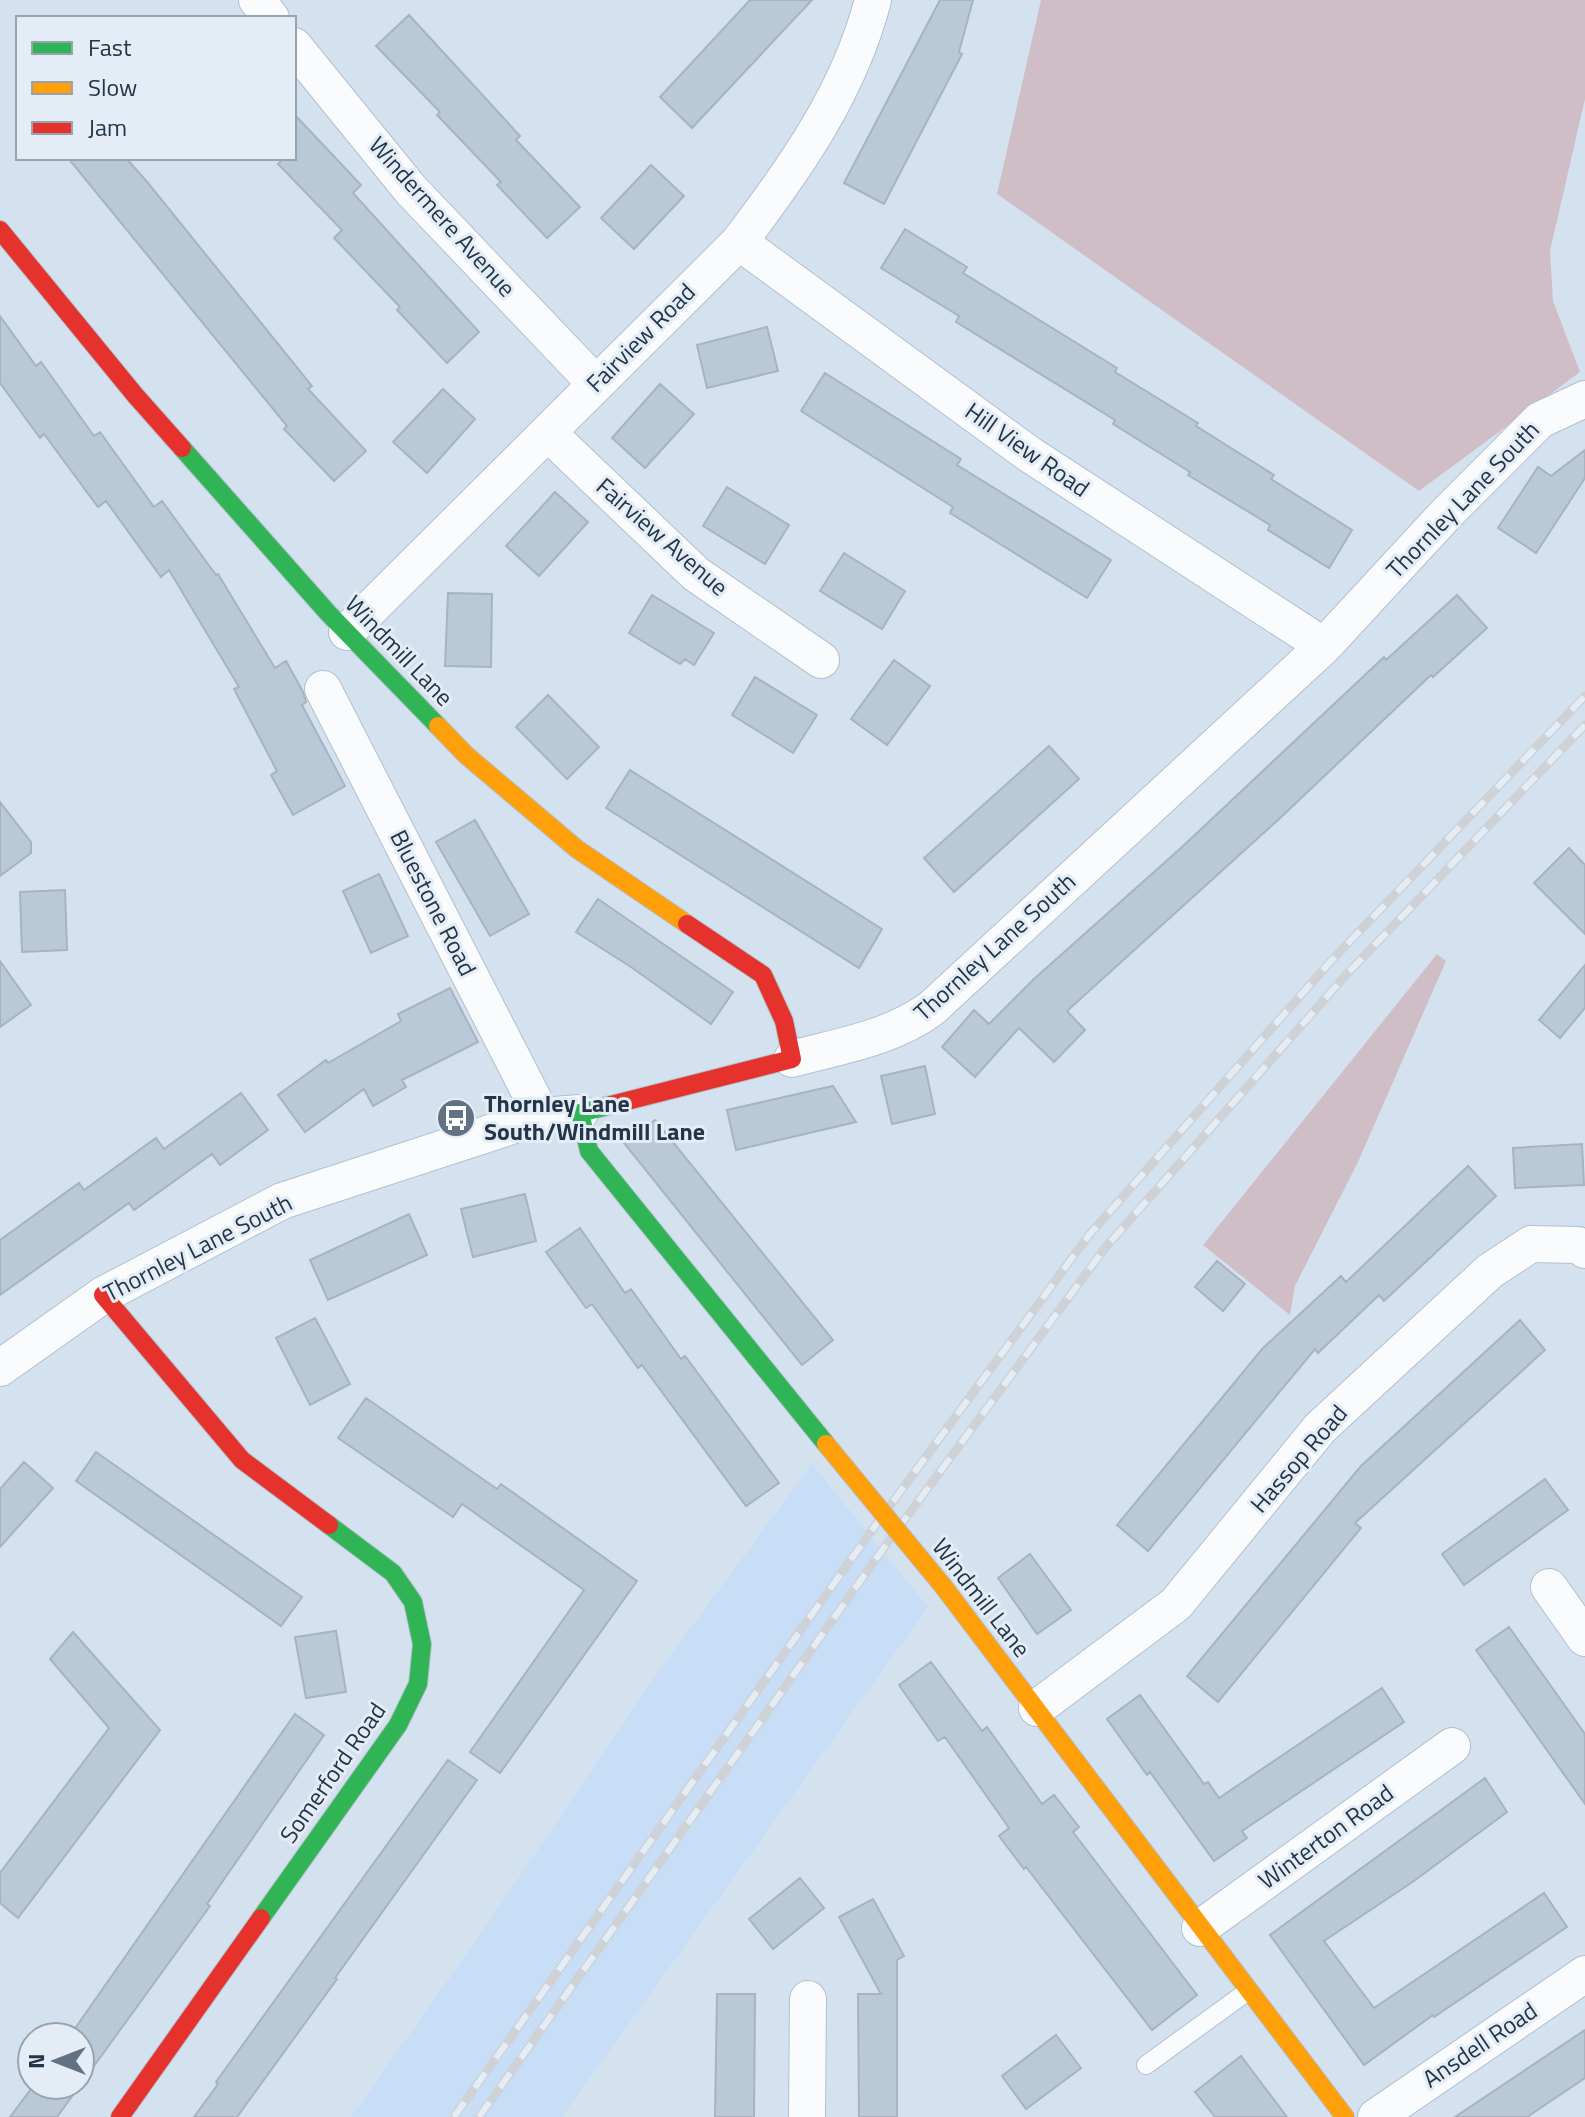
<svg xmlns="http://www.w3.org/2000/svg" width="1585" height="2117" font-family="'Titillium Web',sans-serif">
  <style>
    .built { fill: #c8def6 }
    .green { fill: #d0bec7 }
    .building { fill: #bac9d8; stroke: #a6b4c2; stroke-width: 2 }
    .lines { fill: none; stroke-linecap: round; stroke-linejoin: round }
    .lane-casing { stroke: #b2c0ce; stroke-width: 20 }
    .street-casing { stroke: #b2c0ce; stroke-width: 38 }
    .fast-casing { stroke: #b2c0ce; stroke-width: 20 }
    .slow-casing { stroke: #b2c0ce; stroke-width: 20 }
    .jam-casing { stroke: #b2c0ce; stroke-width: 20 }
    .lane { stroke: #f9fbfd; stroke-width: 18 }
    .street { stroke: #f9fbfd; stroke-width: 36 }
    .fast { stroke: #30b455; stroke-width: 18 }
    .slow { stroke: #ff9f0a; stroke-width: 18 }
    .jam { stroke: #e5322d; stroke-width: 18 }
    .rail-casing { stroke: #ced2d6; stroke-width: 9 }
    .rail { stroke: #e4edf6; stroke-width: 6; stroke-dasharray: 18; stroke-linecap: butt }
    .slow-bridge-casing { stroke: #b2c0ce; stroke-width: 20; stroke-linecap: butt }
    .slow-bridge { stroke: #ff9f0a; stroke-width: 18 }
    .labels { text-anchor: middle; stroke-width: 6; stroke-linejoin: round; paint-order: stroke }
    .street-label { font-size: 24px; fill: #243547; stroke: #e4edf6 }
    .poi-label { font-size: 24px; font-weight: bold; fill: #243547; stroke: #e4edf6; text-anchor: start }
  </style>
  <rect width="100%" height="100%" fill="#d4e2f0"/>
  <path class="built" d="M 812,1464 L 928,1607 L 562,2117 L 351,2117 L 491,1919 L 647,1687 Z"/>
  <path class="green" d="M 1041,0 L 1585,0 L 1585,99 L 1550,251 L 1553,301 L 1580,372 L 1419,491 L 997,194 Z
    M 1437,954 L 1446,961 L 1358,1162 L 1295,1286 L 1290,1315 L 1203,1245 Z"/>
  <path class="building" d="M 750,0 L 812,0 L 692,128 L 660,97 Z
    M 940,0 L 973,0 L 959,52 L 962,54 L 884,204 L 844,183 Z
    M 409,15 L 520,136 L 516,140 L 580,207 L 547,238 L 497,185 L 501,182 L 437,115 L 440,112 L 376,46 Z
    M 294,114 L 361,185 L 353,193 L 479,332 L 447,363 L 397,310 L 400,307 L 334,238 L 342,230 L 278,164 L 284,158 L 294,158 Z
    M 68,158 L 126,158 L 148,183 L 312,386 L 308,389 L 366,451 L 334,481 L 284,429 L 287,426 Z
    M 651,165 L 684,196 L 634,249 L 601,218 Z
    M 905,229 L 967,267 L 963,273 L 1117,368 L 1115,372 L 1198,423 L 1196,426 L 1274,475 L 1271,479 L 1352,530 L 1329,568 L 1268,530 L 1270,525 L 1188,475 L 1190,472 L 1113,424 L 1115,420 L 956,322 L 959,316 L 881,268 Z
    M 0,316 L 36,366 L 41,362 L 94,436 L 100,432 L 154,507 L 162,501 L 216,575 L 218,574 L 275,668 L 286,661 L 303,692 L 306,702 L 302,705 L 345,786 L 293,815 L 271,775 L 277,771 L 234,689 L 239,687 L 169,570 L 161,577 L 106,501 L 98,507 L 44,434 L 40,438 L 0,383 Z
    M 767,327 L 778,371 L 707,388 L 697,345 Z
    M 825,373 L 961,459 L 957,465 L 1111,560 L 1087,598 L 950,513 L 953,507 L 801,411 Z
    M 660,384 L 694,414 L 645,468 L 612,438 Z
    M 443,389 L 475,419 L 427,473 L 393,442 Z
    M 1585,450 L 1585,478 L 1536,553 L 1498,528 L 1538,467 L 1551,476 Z
    M 727,487 L 789,525 L 765,564 L 703,526 Z
    M 555,492 L 588,522 L 539,576 L 506,546 Z
    M 844,553 L 905,591 L 882,629 L 820,591 Z
    M 448,593 L 492,594 L 491,667 L 445,666 Z
    M 652,595 L 714,633 L 694,665 L 685,659 L 680,664 L 629,633 Z
    M 1457,595 L 1487,628 L 1433,677 L 1431,675 L 1278,820 L 1067,1011 L 1085,1030 L 1054,1062 L 1019,1028 L 975,1077 L 942,1047 L 974,1010 L 989,1024 L 1034,979 L 1182,847 L 1384,657 L 1386,660 Z
    M 894,660 L 930,686 L 887,745 L 851,719 Z
    M 755,677 L 817,715 L 793,753 L 732,715 Z
    M 548,695 L 599,747 L 567,779 L 516,727 Z
    M 1049,746 L 1079,779 L 954,892 L 924,858 Z
    M 630,770 L 882,929 L 859,968 L 606,808 Z
    M 0,802 L 31,842 L 31,853 L 0,876 Z
    M 475,820 L 529,914 L 490,936 L 436,842 Z
    M 1569,848 L 1585,865 L 1585,934 L 1534,883 Z
    M 379,874 L 408,936 L 371,953 L 343,891 Z
    M 65,890 L 67,950 L 22,952 L 20,892 Z
    M 598,899 L 733,992 L 711,1024 L 631,967 L 576,932 Z
    M 0,961 L 31,1005 L 0,1027 Z
    M 1585,965 L 1585,1008 L 1560,1038 L 1539,1020 Z
    M 450,988 L 478,1042 L 402,1080 L 406,1087 L 373,1106 L 364,1089 L 305,1132 L 278,1095 L 326,1060 L 328,1063 L 401,1021 L 398,1014 Z
    M 925,1066 L 935,1114 L 892,1124 L 881,1076 Z
    M 833,1086 L 856,1122 L 736,1150 L 727,1110 Z
    M 241,1093 L 268,1130 L 220,1165 L 212,1154 L 134,1210 L 129,1203 L 0,1295 L 0,1240 L 79,1183 L 84,1190 L 156,1138 L 164,1149 Z
    M 655,1120 L 833,1340 L 802,1365 L 624,1143 Z
    M 1582,1144 L 1584,1185 L 1515,1188 L 1513,1148 Z
    M 1468,1166 L 1496,1196 L 1384,1301 L 1379,1295 L 1318,1353 L 1315,1349 L 1148,1551 L 1117,1525 L 1263,1348 L 1341,1276 L 1346,1282 Z
    M 525,1194 L 536,1241 L 473,1257 L 461,1209 Z
    M 409,1214 L 427,1255 L 328,1300 L 310,1260 Z
    M 580,1228 L 625,1293 L 631,1289 L 681,1359 L 685,1356 L 779,1483 L 746,1506 L 642,1365 L 638,1368 L 592,1304 L 586,1308 L 546,1252 Z
    M 1217,1261 L 1245,1284 L 1223,1311 L 1195,1287 Z
    M 315,1318 L 350,1384 L 310,1405 L 276,1338 Z
    M 1520,1320 L 1545,1350 L 1355,1523 L 1361,1528 L 1218,1702 L 1187,1676 L 1361,1466 Z
    M 366,1398 L 497,1489 L 501,1484 L 637,1581 L 500,1773 L 470,1752 L 584,1590 L 462,1504 L 453,1517 L 338,1438 Z
    M 96,1452 L 302,1597 L 281,1626 L 76,1481 Z
    M 24,1462 L 53,1488 L 0,1547 L 0,1489 Z
    M 1545,1479 L 1568,1510 L 1464,1585 L 1442,1554 Z
    M 1030,1554 L 1071,1610 L 1037,1634 L 998,1578 Z
    M 1509,1627 L 1585,1734 L 1585,1804 L 1476,1650 Z
    M 336,1631 L 346,1692 L 306,1698 L 295,1637 Z
    M 73,1632 L 160,1730 L 18,1918 L 0,1903 L 0,1873 L 109,1728 L 50,1659 Z
    M 931,1662 L 982,1731 L 987,1727 L 1042,1804 L 1054,1795 L 1079,1827 L 1073,1832 L 1197,1995 L 1152,2030 L 1026,1867 L 1024,1869 L 999,1836 L 1009,1828 L 945,1737 L 938,1741 L 899,1685 Z
    M 1382,1688 L 1404,1722 L 1242,1831 L 1247,1838 L 1214,1861 L 1150,1772 L 1147,1775 L 1107,1719 L 1140,1695 L 1204,1784 L 1208,1782 L 1219,1798 Z
    M 295,1714 L 324,1735 L 207,1904 L 210,1906 L 57,2117 L 10,2117 L 34,2085 L 80,2085 L 80,2037 L 69,2037 Z
    M 448,1760 L 477,1780 L 335,1978 L 337,1979 L 237,2117 L 194,2117 L 218,2084 L 216,2082 Z
    M 1485,1778 L 1507,1812 L 1414,1881 L 1324,1941 L 1374,2008 L 1544,1893 L 1567,1927 L 1434,2017 L 1433,2015 L 1364,2065 L 1270,1935 Z
    M 800,1878 L 824,1908 L 773,1949 L 749,1919 Z
    M 873,1899 L 904,1956 L 897,1960 L 897,2117 L 859,2117 L 858,1994 L 881,1994 L 839,1917 Z
    M 717,1994 L 755,1994 L 754,2117 L 715,2117 Z
    M 1585,2030 L 1585,2078 L 1527,2117 L 1455,2117 Z
    M 1056,2035 L 1081,2068 L 1026,2109 L 1002,2076 Z
    M 1241,2056 L 1287,2117 L 1215,2117 L 1195,2092 Z"/>
  <g class="lines">
    <g class="lane-casing">
      <path id="lane" d="M 1146,2065 L 1248,1991"/>
    </g>
    <g class="street-casing">
      <path id="street" d="M 257,0 L 271,18
        M 294,46 L 411,190 L 595,383
        M 739,242 L 1029,454 L 1324,646
        M 548,433 L 696,574 L 821,660
        M 347,632 L 739,242 C 796,167 849,92 873,0
        M 323,689 L 542,1116
        M 792,1059 C 840,1046 892,1038 932,1008 L 1324,646 L 1446,514 L 1540,420 L 1585,399
        M 0,1368 L 103,1295 L 282,1201 L 542,1116 L 580,1113
        M 1549,1587 L 1585,1638
        M 1037,1708 L 1176,1604 L 1320,1428 L 1490,1271 L 1531,1244 L 1578,1245 L 1585,1250
        M 1200,1928 L 1452,1746
        M 807,2117 L 808,1999
        M 1376,2117 L 1585,1974"/>
    </g>
    <g class="fast-casing">
      <path id="fast" d="M 182,448 L 328,613 L 438,726
        M 611,1105 L 580,1113 L 589,1151 L 826,1444
        M 261,1918 L 398,1725 L 418,1684 L 422,1644 L 413,1602 L 393,1573 L 329,1525"/>
    </g>
    <g class="slow-casing">
      <path id="slow" d="M 438,726 L 466,755 L 577,849 L 687,924
        M 943,1586 L 1345,2117"/>
    </g>
    <g class="jam-casing">
      <path id="jam" d="M 0,230 L 135,395 L 182,448
        M 611,1105 L 792,1059 L 784,1021 L 763,975 L 687,924
        M 103,1295 L 242,1460 L 329,1525
        M 120,2117 L 261,1918"/>
    </g>
    <use href="#lane" class="lane"/>
    <use href="#street" class="street"/>
    <use href="#fast" class="fast"/>
    <use href="#slow" class="slow"/>
    <use href="#jam" class="jam"/>
    <g class="rail-casing">
      <path id="rail" d="M 454,2117 L 867,1537 L 1089,1235 L 1331,961 L 1585,696
        M 479,2117 L 883,1549 L 1105,1248 L 1346,975 L 1585,725"/>
    </g>
    <use href="#rail" class="rail"/>
    <g class="slow-bridge-casing">
      <path id="slow-bridge" d="M 826,1444 L 943,1586"/>
    </g>
    <use href="#slow-bridge" class="slow-bridge"/>
  </g>
  <defs>
    <g id="bus-disc" transform="scale(2)"><circle r="9.5" fill="#627282" stroke="#e4edf6"/><path d="M-5-6H5V4H4V6H2V4H-2V6H-4V4H-5ZM-3.5-4V0h7V-4ZM-3.5 1.2v1.5H-2V1.2ZM2 1.2v1.5H3.5V1.2Z" fill="#fff"/></g>
  </defs>
  <g fill-rule="evenodd">
    <use href="#bus-disc" x="456" y="1118"/>
  </g>
  <g class="labels">
    <g class="street-label">
      <text transform="translate(442 217) rotate(48)" y="8">Windermere Avenue</text>
      <text transform="translate(641 338) rotate(-45)" y="8">Fairview Road</text>
      <text transform="translate(1027 450) rotate(35)" y="8">Hill View Road</text>
      <text transform="translate(1463 500) rotate(-46)" y="8">Thornley Lane South</text>
      <text transform="translate(662 537) rotate(41)" y="8">Fairview Avenue</text>
      <text transform="translate(399 651) rotate(46)" y="8">Windmill Lane</text>
      <text transform="translate(433 903) rotate(63)" y="8">Bluestone Road</text>
      <text transform="translate(995 947) rotate(-42)" y="8">Thornley Lane South</text>
      <text transform="translate(198 1248) rotate(-27)" y="8">Thornley Lane South</text>
      <text transform="translate(1299 1459) rotate(-49)" y="8">Hassop Road</text>
      <text transform="translate(981 1598) rotate(52)" y="8">Windmill Lane</text>
      <text transform="translate(333 1773) rotate(-55)" y="8">Somerford Road</text>
      <text transform="translate(1326 1837) rotate(-36)" y="8">Winterton Road</text>
      <text transform="translate(1480 2045) rotate(-34)" y="8">Ansdell Road</text>
    </g>
    <g class="poi-label">
      <text x="484" y="1112">Thornley Lane<tspan x="484" dy="28">South/Windmill Lane</tspan></text>
    </g>
  </g>
  <rect x="16" y="16" width="280" height="144" fill="#e4edf6" stroke="#97a3b0" stroke-width="2"/>
  <rect x="32" y="42" width="40" height="12" fill="#30b455" stroke="#97a3b0" stroke-width="2"/>
  <text x="88" y="56" font-size="24" fill="#243547">Fast</text>
  <rect x="32" y="82" width="40" height="12" fill="#ff9f0a" stroke="#97a3b0" stroke-width="2"/>
  <text x="88" y="96" font-size="24" fill="#243547">Slow</text>
  <rect x="32" y="122" width="40" height="12" fill="#e5322d" stroke="#97a3b0" stroke-width="2"/>
  <text x="88" y="136" font-size="24" fill="#243547">Jam</text>
  <g transform="translate(56 2061) rotate(270)"><circle r="38" fill="#e4edf6" stroke="#97a3b0" stroke-width="2"/>
  <path d="M0-6L14 30L0 20L-14 30Z" fill="#627282"/>
  <text y="-12" font-size="22" font-weight="bold" text-anchor="middle" fill="#243547">N</text>
  </g>
</svg>
